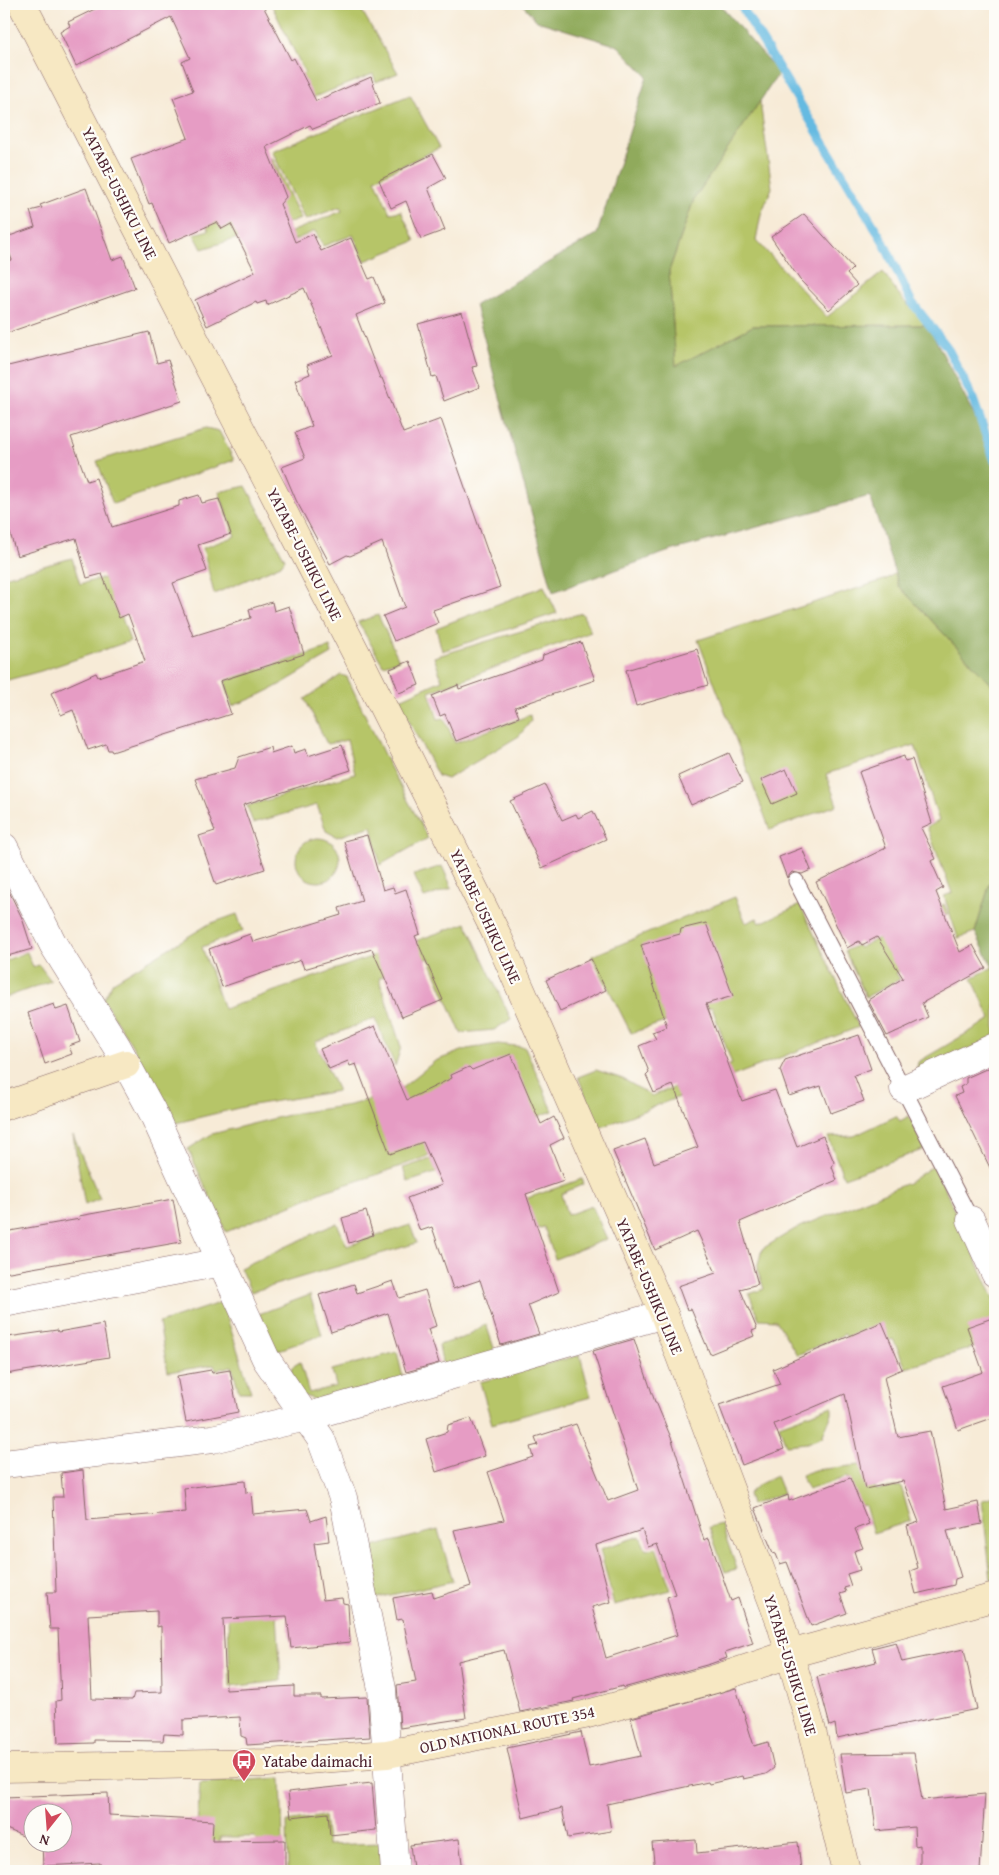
<svg xmlns="http://www.w3.org/2000/svg" width="999" height="1875" font-family="'Gentium Book Plus',serif">
  <style>
    .green { fill: #b6c567; stroke: #807249 }
    .forest { fill: #90aa5c; stroke: #6d6444 }
    .lines { fill: none; stroke-linecap: round; stroke-linejoin: round }
    .stream { stroke: #65bae1; stroke-width: 9 }
    .building { fill: #e69cc4; fill-rule: evenodd }
    .lane-casing { stroke: #876667; stroke-width: 17 }
    .street-casing { stroke: #876667; stroke-width: 29 }
    .secondary-casing { stroke: #876667; stroke-width: 29 }
    .lane { stroke: #fff; stroke-width: 15 }
    .street { stroke: #fff; stroke-width: 28 }
    .secondary { stroke: #f7e8c3; stroke-width: 28 }
    .labels { text-anchor: middle; stroke-width: 4.5; stroke-linejoin: round; paint-order: stroke }
    .street-label { font-size: 16px; fill: #4a1f2b; stroke: #fdfcf7 }
    .poi-label { font-size: 16px; fill: #4a1f2b; stroke: #fdfcf7; text-anchor: start }
  </style>
  <rect width="100%" height="100%" fill="#fdfcf7"/>
  <filter id="ink" filterUnits="userSpaceOnUse"><feTurbulence type="fractalNoise" baseFrequency=".02" numOctaves="2"/><feDisplacementMap in="SourceGraphic" scale="10" xChannelSelector="R" yChannelSelector="G"/><feConvolveMatrix kernelMatrix="1 2 1 2 8 2 1 2 1" color-interpolation-filters="sRGB"/></filter>
  <filter id="wash" filterUnits="userSpaceOnUse"><feTurbulence type="fractalNoise" baseFrequency=".0096" numOctaves="4" result="noise"/><feDisplacementMap in="SourceGraphic" scale="20" xChannelSelector="R" yChannelSelector="G"/><feGaussianBlur stdDeviation="1.12" result="paint"/><feColorMatrix in="noise" values="0 0 0 0 0 0 0 0 0 0 0 0 0 0 0 0 0 1.4 0 .05"/><feComposite in="paint" operator="in"/></filter>
  <g filter="url(#wash)">
    <rect width="100%" height="100%" fill="#f7ebd7"/>
    <path class="green" d="M 271,4 L 358,4 L 398,73 L 376,82 L 373,74 L 309,99 L 297,76 L 305,73 Z
      M 410,95 L 439,148 L 375,179 L 390,213 L 401,211 L 415,241 L 365,261 L 353,235 L 323,246 L 315,231 L 283,245 L 279,237 L 342,211 L 340,207 L 305,220 L 272,151 Z
      M 760,101 L 772,188 L 761,214 L 756,240 L 827,317 L 883,272 L 903,300 L 928,325 L 753,326 L 676,367 L 669,271 L 694,199 Z
      M 272,158 L 301,219 L 202,249 L 194,234 L 209,230 L 189,189 Z
      M 206,428 L 219,431 L 234,460 L 113,504 L 97,461 Z
      M 246,486 L 285,559 L 281,565 L 214,594 L 203,548 L 235,536 L 219,492 Z
      M 72,558 L 80,584 L 153,565 L 114,595 L 130,641 L 41,671 L 4,681 L 4,577 Z
      M 895,573 L 899,586 L 995,688 L 995,867 L 975,932 L 958,938 L 944,896 L 952,893 L 927,827 L 939,821 L 915,745 L 826,774 L 837,805 L 770,830 L 698,640 L 887,579 Z
      M 544,586 L 557,613 L 442,651 L 436,628 Z
      M 582,613 L 591,632 L 429,692 L 438,719 L 444,718 L 455,743 L 530,715 L 531,721 L 519,736 L 447,779 L 438,776 L 398,700 L 442,680 L 434,657 Z
      M 378,615 L 399,660 L 383,665 L 358,622 Z
      M 330,647 L 332,654 C 296,674 272,693 232,706 L 225,681 Z
      M 341,675 L 347,677 L 388,763 L 428,838 L 380,865 L 372,826 L 337,837 L 326,831 L 317,805 L 253,823 L 247,806 L 355,774 L 347,740 L 327,744 L 305,699 Z
      M296 860a22 22 0 1 1 44 0a22 22 0 1 1-44 0Z
      M 442,866 L 452,888 L 424,898 L 414,875 Z
      M 735,897 L 746,923 L 757,918 L 760,923 L 800,905 L 859,1027 L 599,1128 L 578,1077 L 596,1070 L 623,1079 L 652,1096 L 732,1064 L 712,1007 L 631,1033 L 592,956 Z
      M 944,904 L 948,914 L 927,922 L 901,970 L 896,973 L 900,979 L 866,997 L 845,951 L 857,945 L 859,948 Z
      M 237,914 L 243,931 L 202,947 L 224,1009 L 466,923 L 511,1019 L 494,1030 L 461,1033 L 429,958 L 379,978 L 401,1047 L 395,1066 L 375,1018 L 315,1042 L 338,1091 L 247,1106 L 176,1123 L 130,1042 L 103,1000 L 113,982 L 209,924 Z
      M 27,952 L 33,967 L 39,965 L 51,981 L 4,998 L 4,961 Z
      M 993,967 L 995,972 L 995,1044 L 915,1076 L 918,1062 L 991,1019 L 972,978 Z
      M 498,1044 L 525,1047 L 553,1111 L 376,1175 L 325,1191 L 226,1232 L 188,1149 L 212,1134 L 296,1113 L 350,1105 L 383,1096 L 403,1087 L 435,1061 L 467,1049 Z
      M 896,1116 L 900,1121 L 909,1116 L 925,1149 L 844,1178 L 828,1137 L 854,1136 Z
      M 73,1135 L 100,1199 L 85,1205 L 84,1200 Z
      M 437,1157 L 441,1171 L 408,1182 L 403,1168 Z
      M 934,1165 L 995,1301 L 995,1341 L 906,1368 L 893,1339 L 854,1356 L 845,1334 L 797,1355 L 776,1320 L 759,1319 L 749,1294 L 764,1289 L 757,1269 L 762,1249 L 795,1229 L 908,1183 Z
      M 582,1179 L 584,1184 L 561,1194 L 567,1215 L 592,1206 L 607,1239 L 555,1259 L 544,1227 L 519,1234 L 436,1230 Z
      M 337,1223 L 347,1246 L 410,1225 L 417,1243 L 251,1292 L 240,1268 Z
      M 310,1295 L 322,1335 L 276,1351 L 259,1314 Z
      M 222,1302 L 251,1392 L 239,1392 L 232,1366 L 216,1370 L 214,1365 L 168,1372 L 159,1323 Z
      M 486,1324 L 496,1354 L 443,1368 L 439,1345 L 465,1337 Z
      M 397,1352 L 403,1378 L 320,1401 L 301,1395 L 290,1378 L 292,1367 L 300,1362 L 309,1393 L 336,1386 L 332,1370 Z
      M 580,1355 L 591,1397 L 492,1424 L 480,1382 Z
      M 832,1406 L 832,1414 L 822,1437 L 807,1443 L 786,1445 L 779,1425 Z
      M 869,1464 L 876,1490 L 901,1486 L 911,1521 L 873,1533 L 865,1505 L 858,1506 L 847,1477 L 808,1490 L 801,1475 L 815,1470 Z
      M 776,1476 L 783,1493 L 751,1505 L 748,1494 L 758,1485 Z
      M 995,1495 L 995,1579 L 991,1579 L 982,1500 Z
      M 721,1524 L 737,1569 L 725,1572 L 709,1527 Z
      M 438,1530 L 453,1581 L 373,1599 L 364,1554 L 376,1546 Z
      M 640,1536 L 646,1550 L 656,1547 L 671,1590 L 614,1605 L 600,1549 Z
      M 228,1614 L 277,1614 L 281,1681 L 230,1687 Z
      M 281,1778 L 283,1842 L 256,1842 L 255,1837 L 220,1837 L 219,1844 L 210,1845 L 210,1871 L 194,1871 L 200,1783 Z
      M 324,1816 L 327,1845 L 380,1843 L 382,1871 L 288,1871 L 287,1822 Z"/>
    <path class="forest" d="M 522,4 L 719,4 L 779,73 L 694,199 L 669,271 L 676,366 L 753,326 L 928,325 L 995,456 L 995,688 L 899,586 L 870,496 L 667,552 L 553,592 L 475,305 L 597,234 L 647,76 L 618,46 L 537,21 Z
      M 995,867 L 995,972 L 975,932 Z"/>
    <g class="lines">
      <path class="stream" d="M 740,4 L 883,241 L 911,301 L 947,347 L 972,396 L 995,461"/>
    </g>
    <g id="blocks">
      <path class="building" d="M 105,4 L 262,4 L 291,60 L 294,58 L 316,101 L 371,77 L 380,103 L 313,129 L 310,125 L 266,147 L 286,197 L 280,204 L 295,242 L 313,234 L 321,251 L 351,238 L 369,279 L 374,277 L 385,303 L 356,315 L 380,378 L 382,378 L 403,433 L 441,419 L 500,587 L 433,610 L 438,623 L 394,641 L 383,616 L 405,607 L 382,542 L 350,556 L 347,555 L 330,564 L 296,500 L 282,467 L 305,458 L 295,433 L 312,426 L 295,380 L 310,374 L 307,365 L 333,355 L 304,288 L 267,305 L 266,301 L 257,304 L 256,302 L 207,326 L 195,300 L 255,272 L 231,224 L 222,229 L 217,222 L 169,243 L 152,203 L 149,204 L 131,159 L 188,138 L 173,98 L 193,91 L 182,62 L 190,58 L 171,17 L 76,66 L 60,32 L 70,26 L 68,22 Z
        M 433,154 L 446,178 L 428,188 L 445,230 L 421,239 L 406,201 L 391,208 L 379,180 Z
        M 86,188 L 112,260 L 123,256 L 135,288 L 4,334 L 4,262 L 12,260 L 4,238 L 35,227 L 30,211 L 42,208 L 40,205 Z
        M 804,214 L 853,268 L 847,274 L 857,285 L 829,310 L 800,280 L 771,237 Z
        M 462,312 L 477,366 L 472,367 L 480,387 L 444,401 L 436,376 L 432,377 L 418,324 Z
        M 149,332 L 157,363 L 168,360 L 182,401 L 71,437 L 87,481 L 96,478 L 112,527 L 179,506 L 179,501 L 199,495 L 202,503 L 219,499 L 231,534 L 198,545 L 207,571 L 173,583 L 193,636 L 251,618 L 249,609 L 272,602 L 274,611 L 289,606 L 304,654 L 220,681 L 231,714 L 112,752 L 111,750 L 108,750 L 106,744 L 88,750 L 73,710 L 61,715 L 51,693 L 96,673 L 98,677 L 145,661 L 128,614 L 119,618 L 102,574 L 87,578 L 76,538 L 17,556 L 10,533 L 4,535 L 4,367 Z
        M 581,642 L 595,680 L 515,707 L 519,717 L 456,741 L 445,714 L 440,716 L 432,696 L 458,685 L 459,689 L 542,660 L 543,655 Z
        M 697,649 L 708,685 L 636,706 L 626,670 Z
        M 410,661 L 419,685 L 399,693 L 390,669 Z
        M 342,745 L 351,770 L 243,805 L 265,869 L 216,885 L 199,836 L 215,831 L 195,779 L 235,768 L 239,757 L 270,747 L 271,753 L 292,746 L 294,753 L 306,749 L 308,756 Z
        M 729,753 L 743,782 L 691,805 L 678,776 Z
        M 904,756 L 905,761 L 912,759 L 932,823 L 921,828 L 936,859 L 931,861 L 943,888 L 936,892 L 960,952 L 973,945 L 986,968 L 922,1003 L 928,1017 L 887,1036 L 868,1000 L 903,978 L 877,937 L 862,945 L 859,941 L 847,948 L 816,882 L 886,848 L 859,772 Z
        M 786,769 L 797,793 L 772,804 L 761,780 Z
        M 545,785 L 562,820 L 576,814 L 578,818 L 593,811 L 606,839 L 542,868 L 510,801 Z
        M 367,835 L 383,890 L 393,887 L 395,893 L 406,889 L 420,934 L 415,936 L 443,1000 L 402,1017 L 372,949 L 304,969 L 301,960 L 222,987 L 209,949 L 250,934 L 253,942 L 341,915 L 339,908 L 362,901 L 344,841 Z
        M 802,848 L 811,870 L 802,874 L 792,872 L 787,878 L 779,857 Z
        M 4,881 L 22,918 L 32,949 L 4,957 Z
        M 706,923 L 733,996 L 706,1004 L 742,1101 L 775,1090 L 797,1147 L 823,1136 L 834,1162 L 832,1167 L 837,1180 L 740,1222 L 758,1284 L 740,1289 L 757,1329 L 752,1331 L 754,1336 L 710,1354 L 691,1309 L 687,1310 L 678,1286 L 716,1273 L 697,1231 L 655,1250 L 613,1151 L 645,1139 L 654,1163 L 698,1147 L 673,1085 L 654,1093 L 646,1075 L 649,1072 L 639,1046 L 656,1039 L 652,1032 L 667,1027 L 641,945 L 680,934 L 681,929 Z
        M 591,959 L 606,990 L 560,1011 L 546,980 Z
        M 54,1004 L 56,1010 L 68,1006 L 80,1042 L 69,1046 L 72,1054 L 45,1064 L 28,1013 Z
        M 375,1026 L 407,1100 L 452,1078 L 451,1075 L 469,1067 L 472,1070 L 511,1054 L 541,1124 L 554,1117 L 564,1138 L 550,1145 L 564,1181 L 526,1194 L 559,1292 L 528,1305 L 539,1334 L 501,1345 L 480,1280 L 453,1289 L 432,1227 L 420,1231 L 407,1198 L 442,1185 L 423,1142 L 390,1154 L 356,1064 L 350,1066 L 348,1061 L 329,1069 L 320,1049 Z
        M 859,1035 L 871,1069 L 854,1075 L 864,1101 L 831,1113 L 821,1086 L 789,1096 L 780,1070 L 785,1060 Z
        M 995,1065 L 995,1178 L 955,1096 L 962,1093 L 960,1087 L 966,1084 L 966,1078 Z
        M 173,1199 L 181,1242 L 4,1273 L 4,1232 L 80,1219 L 79,1216 Z
        M 366,1211 L 373,1235 L 349,1243 L 342,1218 Z
        M 393,1281 L 399,1298 L 425,1290 L 436,1326 L 428,1329 L 439,1363 L 406,1372 L 388,1313 L 331,1332 L 319,1295 L 354,1284 L 357,1293 Z
        M 995,1317 L 995,1417 L 958,1430 L 943,1386 L 983,1372 L 967,1327 Z
        M 882,1322 L 902,1369 L 884,1377 L 898,1437 L 930,1431 L 946,1509 L 978,1502 L 982,1524 L 947,1531 L 961,1577 L 955,1579 L 954,1585 L 916,1594 L 910,1571 L 918,1568 L 907,1526 L 919,1522 L 903,1481 L 865,1489 L 845,1394 L 774,1424 L 784,1449 L 742,1465 L 719,1405 L 780,1384 L 773,1369 Z
        M 103,1324 L 109,1357 L 6,1374 L 4,1343 L 9,1342 L 8,1337 L 57,1330 L 58,1332 Z
        M 634,1339 L 655,1402 L 656,1402 L 672,1440 L 704,1540 L 709,1538 L 731,1601 L 738,1598 L 753,1643 L 725,1652 L 727,1658 L 710,1664 L 623,1688 L 623,1686 L 573,1699 L 574,1701 L 520,1712 L 504,1650 L 458,1661 L 466,1718 L 400,1728 L 397,1685 L 416,1682 L 403,1619 L 397,1620 L 393,1598 L 432,1591 L 434,1598 L 471,1586 L 454,1530 L 504,1520 L 488,1472 L 533,1457 L 530,1447 L 538,1445 L 535,1437 L 576,1424 L 608,1501 L 638,1490 L 593,1351 ZM 642,1530 L 648,1547 L 657,1544 L 675,1594 L 667,1597 L 677,1635 L 606,1658 L 592,1607 L 611,1602 L 596,1545 Z
        M 211,1370 L 212,1373 L 230,1370 L 238,1412 L 186,1422 L 177,1376 Z
        M 471,1418 L 485,1456 L 436,1472 L 426,1439 L 447,1432 L 448,1425 Z
        M 83,1470 L 87,1520 L 186,1512 L 184,1488 L 245,1481 L 246,1493 L 251,1492 L 253,1514 L 307,1509 L 311,1521 L 326,1516 L 329,1541 L 314,1543 L 323,1600 L 342,1598 L 343,1603 L 348,1604 L 350,1642 L 291,1648 L 287,1616 L 223,1619 L 226,1690 L 294,1686 L 294,1696 L 321,1696 L 321,1699 L 367,1697 L 370,1737 L 247,1745 L 246,1738 L 241,1736 L 240,1717 L 183,1720 L 183,1735 L 164,1734 L 163,1741 L 94,1740 L 94,1743 L 58,1744 L 56,1701 L 61,1700 L 58,1629 L 50,1629 L 47,1592 L 56,1592 L 53,1497 L 63,1497 L 61,1473 ZM 157,1611 L 157,1627 L 161,1626 L 162,1692 L 134,1693 L 132,1700 L 92,1699 L 88,1615 Z
        M 850,1478 L 869,1524 L 855,1529 L 863,1548 L 854,1551 L 860,1570 L 847,1574 L 851,1586 L 844,1588 L 846,1592 L 840,1594 L 847,1613 L 811,1626 L 787,1562 L 780,1564 L 776,1554 L 773,1553 L 755,1508 L 788,1495 L 789,1501 Z
        M 896,1642 L 902,1662 L 964,1649 L 977,1709 L 837,1738 L 835,1724 L 830,1726 L 817,1677 L 876,1662 L 872,1648 Z
        M 736,1688 L 754,1746 L 768,1742 L 774,1768 L 766,1774 L 743,1779 L 742,1776 L 709,1784 L 708,1782 L 607,1804 L 611,1831 L 568,1838 L 562,1808 L 523,1818 L 507,1748 L 581,1732 L 589,1767 L 641,1756 L 631,1718 Z
        M 914,1753 L 922,1800 L 985,1794 L 980,1871 L 920,1871 L 920,1845 L 915,1846 L 914,1827 L 876,1831 L 871,1789 L 846,1793 L 840,1754 Z
        M 372,1783 L 376,1830 L 330,1835 L 328,1813 L 291,1817 L 288,1792 Z
        M 108,1793 L 109,1815 L 213,1821 L 212,1841 L 285,1840 L 285,1871 L 100,1871 L 100,1863 L 43,1866 L 42,1844 L 38,1842 L 62,1842 L 62,1812 L 32,1812 L 32,1840 L 4,1828 L 4,1797 Z
        M 459,1839 L 463,1871 L 426,1871 L 426,1866 L 413,1868 L 410,1845 Z
        M 696,1840 L 697,1853 L 798,1842 L 801,1871 L 655,1871 L 652,1843 Z"/>
    </g>
  </g>
  <g filter="url(#ink)">
    <use href="#blocks" fill-opacity="0" stroke="#876667" stroke-width="1"/>
    <g class="lines">
      <g class="lane-casing">
        <path id="lane" d="M 796,881 L 971,1220"/>
      </g>
      <g class="street-casing">
        <path id="street" d="M 4,847 L 53,944 L 117,1047 L 152,1111 L 266,1359 L 321,1439 L 343,1498 L 382,1689 L 395,1871
          M 904,1089 L 995,1047
          M 971,1220 L 995,1273
          M 4,1303 L 222,1262
          M 4,1464 L 212,1439 L 306,1417 L 664,1314"/>
      </g>
      <g class="secondary-casing">
        <path id="secondary" d="M 22,4 L 357,655 L 496,933 L 664,1314 L 781,1624 L 811,1727 L 846,1871
          M 4,1106 L 126,1064
          M 4,1768 L 267,1763 L 387,1754 L 584,1715 L 715,1679 L 790,1654 L 995,1597"/>
      </g>
      <use href="#lane" class="lane"/>
      <use href="#street" class="street"/>
      <use href="#secondary" class="secondary"/>
    </g>
  </g>
  <defs>
    <g id="bus-pin" transform="scale(1.25)"><path d="M0 17L-7.5 6A9.5 9.5 0 1 1 7.5 6Z" fill="#d1495b" stroke="#fdfcf7"/><path d="M-5-6H5V4H4V6H2V4H-2V6H-4V4H-5ZM-3.5-4V0h7V-4ZM-3.5 1.2v1.5H-2V1.2ZM2 1.2v1.5H3.5V1.2Z" fill="#fff"/></g>
  </defs>
  <g fill-rule="evenodd">
    <use href="#bus-pin" x="244" y="1761"/>
  </g>
  <g class="labels">
    <g class="street-label">
      <text transform="translate(120 193) rotate(63)" y="6">YATABE-USHIKU LINE</text>
      <text transform="translate(305 554) rotate(63)" y="6">YATABE-USHIKU LINE</text>
      <text transform="translate(486 916) rotate(65)" y="6">YATABE-USHIKU LINE</text>
      <text transform="translate(650 1286) rotate(67)" y="6">YATABE-USHIKU LINE</text>
      <text transform="translate(791 1665) rotate(73)" y="6">YATABE-USHIKU LINE</text>
      <text transform="translate(507 1729) rotate(-12)" y="6">OLD NATIONAL ROUTE 354</text>
    </g>
    <g class="poi-label">
      <text x="262" y="1767">Yatabe daimachi</text>
    </g>
  </g>
  <rect width="999" height="1875" fill="none" stroke="#fdfcf7" stroke-width="20"/>
  <g transform="translate(48 1828) rotate(197)"><circle r="24" fill="#fdfcf7" stroke="#b5a4a5"/>
  <path d="M0-4L9 19L0 12L-9 19Z" fill="#d1495b"/>
  <text y="-8" font-size="14" font-weight="bold" text-anchor="middle" fill="#4a1f2b">N</text>
  </g>
</svg>
